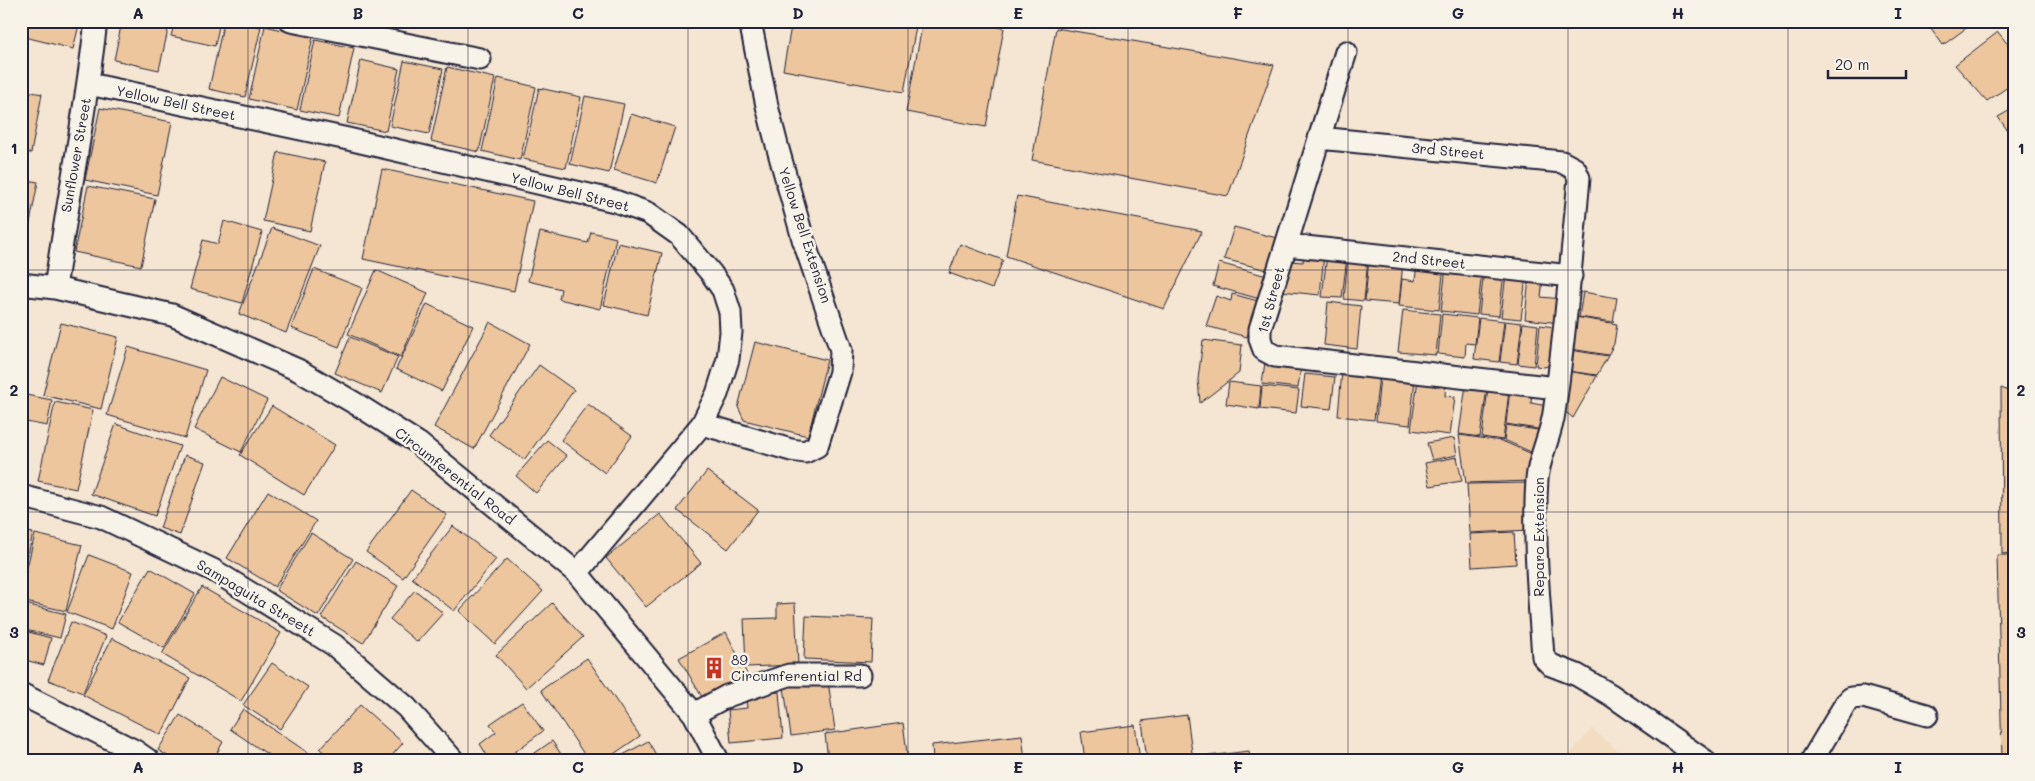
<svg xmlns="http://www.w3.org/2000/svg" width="2035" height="781" font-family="Mali,sans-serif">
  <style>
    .built { fill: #f2dcc2 }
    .building { fill: #edc69d; stroke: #22223b }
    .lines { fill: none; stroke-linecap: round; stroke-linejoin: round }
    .street-casing { stroke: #22223b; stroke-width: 25 }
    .street { stroke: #f7f3e8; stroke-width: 21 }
    .grid { fill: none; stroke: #22223b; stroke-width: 1; stroke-opacity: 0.55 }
    .labels { text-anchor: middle; stroke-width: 5; stroke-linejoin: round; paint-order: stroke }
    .street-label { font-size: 14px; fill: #22223b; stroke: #f7f3e8 }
    .poi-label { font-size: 14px; fill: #22223b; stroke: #f7f3e8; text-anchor: start }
    .neatline { fill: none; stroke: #22223b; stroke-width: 2 }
    .grid-label { font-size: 16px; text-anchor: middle; font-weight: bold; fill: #22223b }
  </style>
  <rect width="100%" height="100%" fill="#f4e6d2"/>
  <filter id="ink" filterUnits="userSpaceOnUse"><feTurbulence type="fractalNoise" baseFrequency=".02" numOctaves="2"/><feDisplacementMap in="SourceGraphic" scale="10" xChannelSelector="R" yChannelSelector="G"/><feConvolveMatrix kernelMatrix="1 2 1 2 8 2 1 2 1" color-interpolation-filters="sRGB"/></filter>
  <g filter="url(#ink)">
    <path class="built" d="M 1592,729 L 1629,760 L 1565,760 Z"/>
    <path class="building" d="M 21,21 L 80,21 L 73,49 L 21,36 Z
      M 122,21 L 170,21 L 159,70 L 114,60 Z
      M 175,21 L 220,21 L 215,46 L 171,36 Z
      M 224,21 L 234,21 L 261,27 L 245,97 L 209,89 Z
      M 792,21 L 917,21 L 904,92 L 783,70 Z
      M 923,21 L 965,21 L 1004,28 L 986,127 L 906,112 Z
      M 1926,21 L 1976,21 L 1943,45 Z
      M 265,26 L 313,37 L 297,110 L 249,99 Z
      M 1056,28 L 1274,65 L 1228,196 L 1032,160 Z
      M 1998,32 L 2014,52 L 2014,83 L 1987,101 L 1955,65 Z
      M 315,40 L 354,48 L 339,118 L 300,110 Z
      M 361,60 L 399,69 L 386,131 L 347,123 Z
      M 404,61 L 443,69 L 429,134 L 390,126 Z
      M 447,67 L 495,78 L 479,152 L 431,141 Z
      M 498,78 L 536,87 L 520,160 L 482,151 Z
      M 539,88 L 581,97 L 566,168 L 523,159 Z
      M 21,90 L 42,94 L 31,153 L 21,152 Z
      M 585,96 L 624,104 L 609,173 L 570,164 Z
      M 100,108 L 172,122 L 157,195 L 85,180 Z
      M 2014,108 L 2014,139 L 1998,117 Z
      M 631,114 L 675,127 L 657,183 L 614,170 Z
      M 278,152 L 325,162 L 310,231 L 263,221 Z
      M 382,169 L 533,201 L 514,291 L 363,259 Z
      M 21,179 L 38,182 L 25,248 L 21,248 Z
      M 88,186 L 155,199 L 141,266 L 74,252 Z
      M 1017,196 L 1202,231 L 1164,309 L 1006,256 Z
      M 224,221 L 262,232 L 242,303 L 190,289 L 203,240 L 218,244 Z
      M 1234,227 L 1277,238 L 1267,270 L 1224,259 Z
      M 272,228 L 320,246 L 286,333 L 239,314 Z
      M 540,232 L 588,243 L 591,232 L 616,238 L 600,309 L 559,299 L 561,289 L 528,281 Z
      M 618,243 L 662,253 L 647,315 L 604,305 Z
      M 960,244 L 1003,260 L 992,289 L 949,273 Z
      M 1304,252 L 1324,254 L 1320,295 L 1281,291 L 1290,261 L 1303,262 Z
      M 1327,254 L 1347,257 L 1342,298 L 1322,297 Z
      M 1348,257 L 1368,259 L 1364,301 L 1344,299 Z
      M 1369,258 L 1403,262 L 1399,304 L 1365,301 Z
      M 1219,263 L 1267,276 L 1260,299 L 1213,286 Z
      M 1417,263 L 1444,266 L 1439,310 L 1399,306 L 1402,279 L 1415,281 Z
      M 1446,267 L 1482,271 L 1477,315 L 1441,311 Z
      M 314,269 L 362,288 L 339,347 L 291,328 Z
      M 376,270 L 428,293 L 401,357 L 348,334 Z
      M 1484,270 L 1504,273 L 1499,316 L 1479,314 Z
      M 1506,273 L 1526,276 L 1521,319 L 1501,317 Z
      M 1529,277 L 1543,279 L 1541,297 L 1562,299 L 1560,323 L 1525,319 Z
      M 1583,292 L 1617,298 L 1613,322 L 1579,317 Z
      M 1232,294 L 1258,301 L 1247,337 L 1206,326 L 1216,296 L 1231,301 Z
      M 1328,302 L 1361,306 L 1357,349 L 1324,345 Z
      M 427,304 L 473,326 L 442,391 L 396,369 Z
      M 1403,310 L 1440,314 L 1436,355 L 1398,352 Z
      M 1442,314 L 1478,318 L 1475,344 L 1466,343 L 1465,357 L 1438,354 Z
      M 1575,317 L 1617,324 L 1614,344 L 1608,355 L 1571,349 Z
      M 1479,318 L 1504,321 L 1499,362 L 1474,359 Z
      M 1505,321 L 1522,323 L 1517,364 L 1500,362 Z
      M 490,322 L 530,344 L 474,449 L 434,427 Z
      M 61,323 L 118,337 L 101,409 L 43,395 Z
      M 1523,323 L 1538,325 L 1534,366 L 1518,364 Z
      M 1540,325 L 1561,328 L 1551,365 L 1544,367 L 1536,366 Z
      M 350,337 L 398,357 L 382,393 L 335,373 Z
      M 1203,340 L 1242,345 L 1239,373 L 1200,403 L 1198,379 Z
      M 755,342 L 827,360 L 808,436 L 744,420 L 738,407 Z
      M 128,347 L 206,370 L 185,438 L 107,415 Z
      M 1570,350 L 1608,356 L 1597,375 L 1567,371 Z
      M 1265,362 L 1301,366 L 1298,388 L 1262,384 Z
      M 539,365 L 574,390 L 524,460 L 489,435 Z
      M 1342,371 L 1379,375 L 1374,420 L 1338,416 Z
      M 1567,371 L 1597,376 L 1573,418 L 1562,409 Z
      M 1305,374 L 1335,377 L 1331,409 L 1301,406 Z
      M 1380,375 L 1415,379 L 1410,425 L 1376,421 Z
      M 220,377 L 267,400 L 241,452 L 194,429 Z
      M 1418,379 L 1446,382 L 1445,396 L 1455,397 L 1450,435 L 1411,430 Z
      M 1229,382 L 1261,386 L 1259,409 L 1226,404 Z
      M 1466,385 L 1487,388 L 1480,437 L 1459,434 Z
      M 1262,386 L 1299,390 L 1296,413 L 1260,409 Z
      M 1488,388 L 1509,391 L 1503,440 L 1482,437 Z
      M 2001,388 L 2014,393 L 2014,553 L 2002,554 Z
      M 1510,390 L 1532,393 L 1531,403 L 1547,406 L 1544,430 L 1506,424 Z
      M 21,394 L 52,400 L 47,426 L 21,421 Z
      M 55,402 L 93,410 L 76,489 L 38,481 Z
      M 588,404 L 632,436 L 605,473 L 561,440 Z
      M 272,406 L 335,445 L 304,495 L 240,455 Z
      M 116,424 L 180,446 L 155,516 L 91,494 Z
      M 1506,425 L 1544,431 L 1538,455 L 1504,440 Z
      M 1459,435 L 1502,441 L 1537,456 L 1531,481 L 1466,483 Z
      M 1454,438 L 1457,455 L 1432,460 L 1427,443 Z
      M 547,440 L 567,456 L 536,493 L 516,476 Z
      M 185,455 L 205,462 L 180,535 L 160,528 Z
      M 1457,457 L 1462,481 L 1430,486 L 1425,463 Z
      M 707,471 L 758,510 L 728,549 L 677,510 Z
      M 1530,483 L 1530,530 L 1470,533 L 1467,484 Z
      M 411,490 L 447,515 L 403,578 L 366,552 Z
      M 268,491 L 316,521 L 275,587 L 227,558 Z
      M 660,514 L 701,563 L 646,607 L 606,558 Z
      M 453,526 L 496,559 L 454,611 L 412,578 Z
      M 21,531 L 33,533 L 24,573 L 21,573 Z
      M 1514,532 L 1516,564 L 1472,567 L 1470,534 Z
      M 311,533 L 353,559 L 318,616 L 276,590 Z
      M 35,534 L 82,545 L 66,611 L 21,601 L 21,593 Z
      M 89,555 L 133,572 L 112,629 L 67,612 Z
      M 1997,555 L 2014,555 L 2014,760 L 2002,760 Z
      M 507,559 L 543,591 L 495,644 L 459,611 Z
      M 356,561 L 398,586 L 363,643 L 321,617 Z
      M 150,568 L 195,594 L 164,648 L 118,622 Z
      M 202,587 L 281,633 L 241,701 L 162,654 Z
      M 415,590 L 443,613 L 417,642 L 390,619 Z
      M 21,603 L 66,614 L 60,638 L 21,629 Z
      M 552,603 L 583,637 L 526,688 L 496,655 Z
      M 795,603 L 798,665 L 746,667 L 744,619 L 777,618 L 777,604 Z
      M 806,616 L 873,619 L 871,662 L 804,659 Z
      M 71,622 L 106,636 L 83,693 L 48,680 Z
      M 21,630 L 51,638 L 44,665 L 21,659 Z
      M 726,632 L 749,678 L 705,702 L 679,658 Z
      M 112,638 L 190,678 L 161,735 L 83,695 Z
      M 587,658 L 640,736 L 605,760 L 588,760 L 541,690 Z
      M 272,663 L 308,687 L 280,729 L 243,705 Z
      M 828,681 L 835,730 L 791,736 L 784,687 Z
      M 779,692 L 783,738 L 731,743 L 728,710 L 747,708 L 746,695 Z
      M 522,702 L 543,731 L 504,760 L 490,760 L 480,744 L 496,732 L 490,724 Z
      M 360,705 L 403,743 L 388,760 L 333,760 L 320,749 Z
      M 243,709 L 319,760 L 276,760 L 230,729 Z
      M 180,715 L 223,742 L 213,760 L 174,760 L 158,750 Z
      M 1187,715 L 1193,760 L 1147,760 L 1142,721 Z
      M 903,723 L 908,760 L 828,760 L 825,734 Z
      M 1135,725 L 1140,760 L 1085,760 L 1081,732 Z
      M 1022,735 L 1025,760 L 933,760 L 932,745 Z
      M 552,741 L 565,760 L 525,760 Z
      M 648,741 L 659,760 L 614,760 Z
      M 1249,751 L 1250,760 L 1200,760 L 1200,757 Z"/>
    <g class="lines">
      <g class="street-casing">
        <path id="street" d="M 291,21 L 480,59
          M 1346,52 L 1260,329 L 1260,339 L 1264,350 L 1275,356 L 1557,388
          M 89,84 L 348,139 L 615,201 L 648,213 L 679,235 L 711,273 L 723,290 L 730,312 L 731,332 L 728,359 L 717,394 L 702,424 L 577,573
          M 1319,138 L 1562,162 L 1575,169 L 1579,178 C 1572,257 1565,335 1554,413 C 1551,435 1539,457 1537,479 C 1533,538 1539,599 1543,657 L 1551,665 L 1577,675 L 1611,695 L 1704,760
          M 1287,245 L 1571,276
          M 21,284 L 55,288 L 172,315 L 298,370 L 358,405 L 418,443 L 577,573 L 694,714 L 718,760
          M 55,288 C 68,199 86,111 96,21
          M 702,424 L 791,450 L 805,452 L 817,446 L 840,372 L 841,350 L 803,239 L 778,149 L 767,106 L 750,21
          M 21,496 L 101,517 L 213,570 L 334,645 L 406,707 L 453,760
          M 21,694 L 135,751 L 148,760
          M 694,714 L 727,696 L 789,675 L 860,675
          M 1812,760 L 1846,703 L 1851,698 L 1863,697 L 1927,715"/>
      </g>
      <use href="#street" class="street"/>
    </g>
  </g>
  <path class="grid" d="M 248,21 L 248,760M 468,21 L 468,760M 688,21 L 688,760M 908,21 L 908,760M 1128,21 L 1128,760M 1348,21 L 1348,760M 1568,21 L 1568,760M 1788,21 L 1788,760M 21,270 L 2014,270M 21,512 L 2014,512"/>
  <defs>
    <g id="building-bare" transform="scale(1.725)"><path d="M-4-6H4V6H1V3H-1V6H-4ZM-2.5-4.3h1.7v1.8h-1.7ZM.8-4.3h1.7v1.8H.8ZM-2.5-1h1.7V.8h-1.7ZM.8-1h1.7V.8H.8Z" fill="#c8321e" stroke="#f7f3e8" stroke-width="2.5" paint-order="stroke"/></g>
  </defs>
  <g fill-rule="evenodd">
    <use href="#building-bare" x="714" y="668"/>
  </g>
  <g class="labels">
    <g class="street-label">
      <text transform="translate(176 103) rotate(12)" y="5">Yellow Bell Street</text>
      <text transform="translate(1448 151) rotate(5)" y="5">3rd Street</text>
      <text transform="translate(76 155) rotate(-80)" y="5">Sunflower Street</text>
      <text transform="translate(570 192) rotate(14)" y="5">Yellow Bell Street</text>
      <text transform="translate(805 235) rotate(72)" y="5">Yellow Bell Extension</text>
      <text transform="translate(1429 260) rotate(6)" y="5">2nd Street</text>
      <text transform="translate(1271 300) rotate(-75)" y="5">1st Street</text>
      <text transform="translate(455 476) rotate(38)" y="5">Circumferential Road</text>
      <text transform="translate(1539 537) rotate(-90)" y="5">Reparo Extension</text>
      <text transform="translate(256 598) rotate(31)" y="5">Sampaguita Streett</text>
    </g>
    <g class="poi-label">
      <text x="731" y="665">89<tspan x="731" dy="16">Circumferential Rd</tspan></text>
    </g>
  </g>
  <rect width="2035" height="781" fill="none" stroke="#f7f3e8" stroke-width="55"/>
  <path d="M1828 70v8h78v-8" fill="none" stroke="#22223b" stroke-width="2.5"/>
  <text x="1835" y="70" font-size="15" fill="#22223b" stroke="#f7f3e8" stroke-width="4" paint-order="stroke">20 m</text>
  <rect x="28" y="28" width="1980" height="726" class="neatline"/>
  <g class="grid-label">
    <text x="138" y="19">A</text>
    <text x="358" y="19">B</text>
    <text x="578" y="19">C</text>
    <text x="798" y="19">D</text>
    <text x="1018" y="19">E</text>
    <text x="1238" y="19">F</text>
    <text x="1458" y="19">G</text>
    <text x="1678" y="19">H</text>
    <text x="1898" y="19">I</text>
    <text x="14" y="154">1</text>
    <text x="2021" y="154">1</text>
    <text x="14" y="396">2</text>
    <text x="2021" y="396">2</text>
    <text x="14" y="638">3</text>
    <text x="2021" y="638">3</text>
    <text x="138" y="773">A</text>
    <text x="358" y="773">B</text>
    <text x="578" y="773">C</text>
    <text x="798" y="773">D</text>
    <text x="1018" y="773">E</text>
    <text x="1238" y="773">F</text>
    <text x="1458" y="773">G</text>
    <text x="1678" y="773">H</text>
    <text x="1898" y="773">I</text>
  </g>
</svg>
